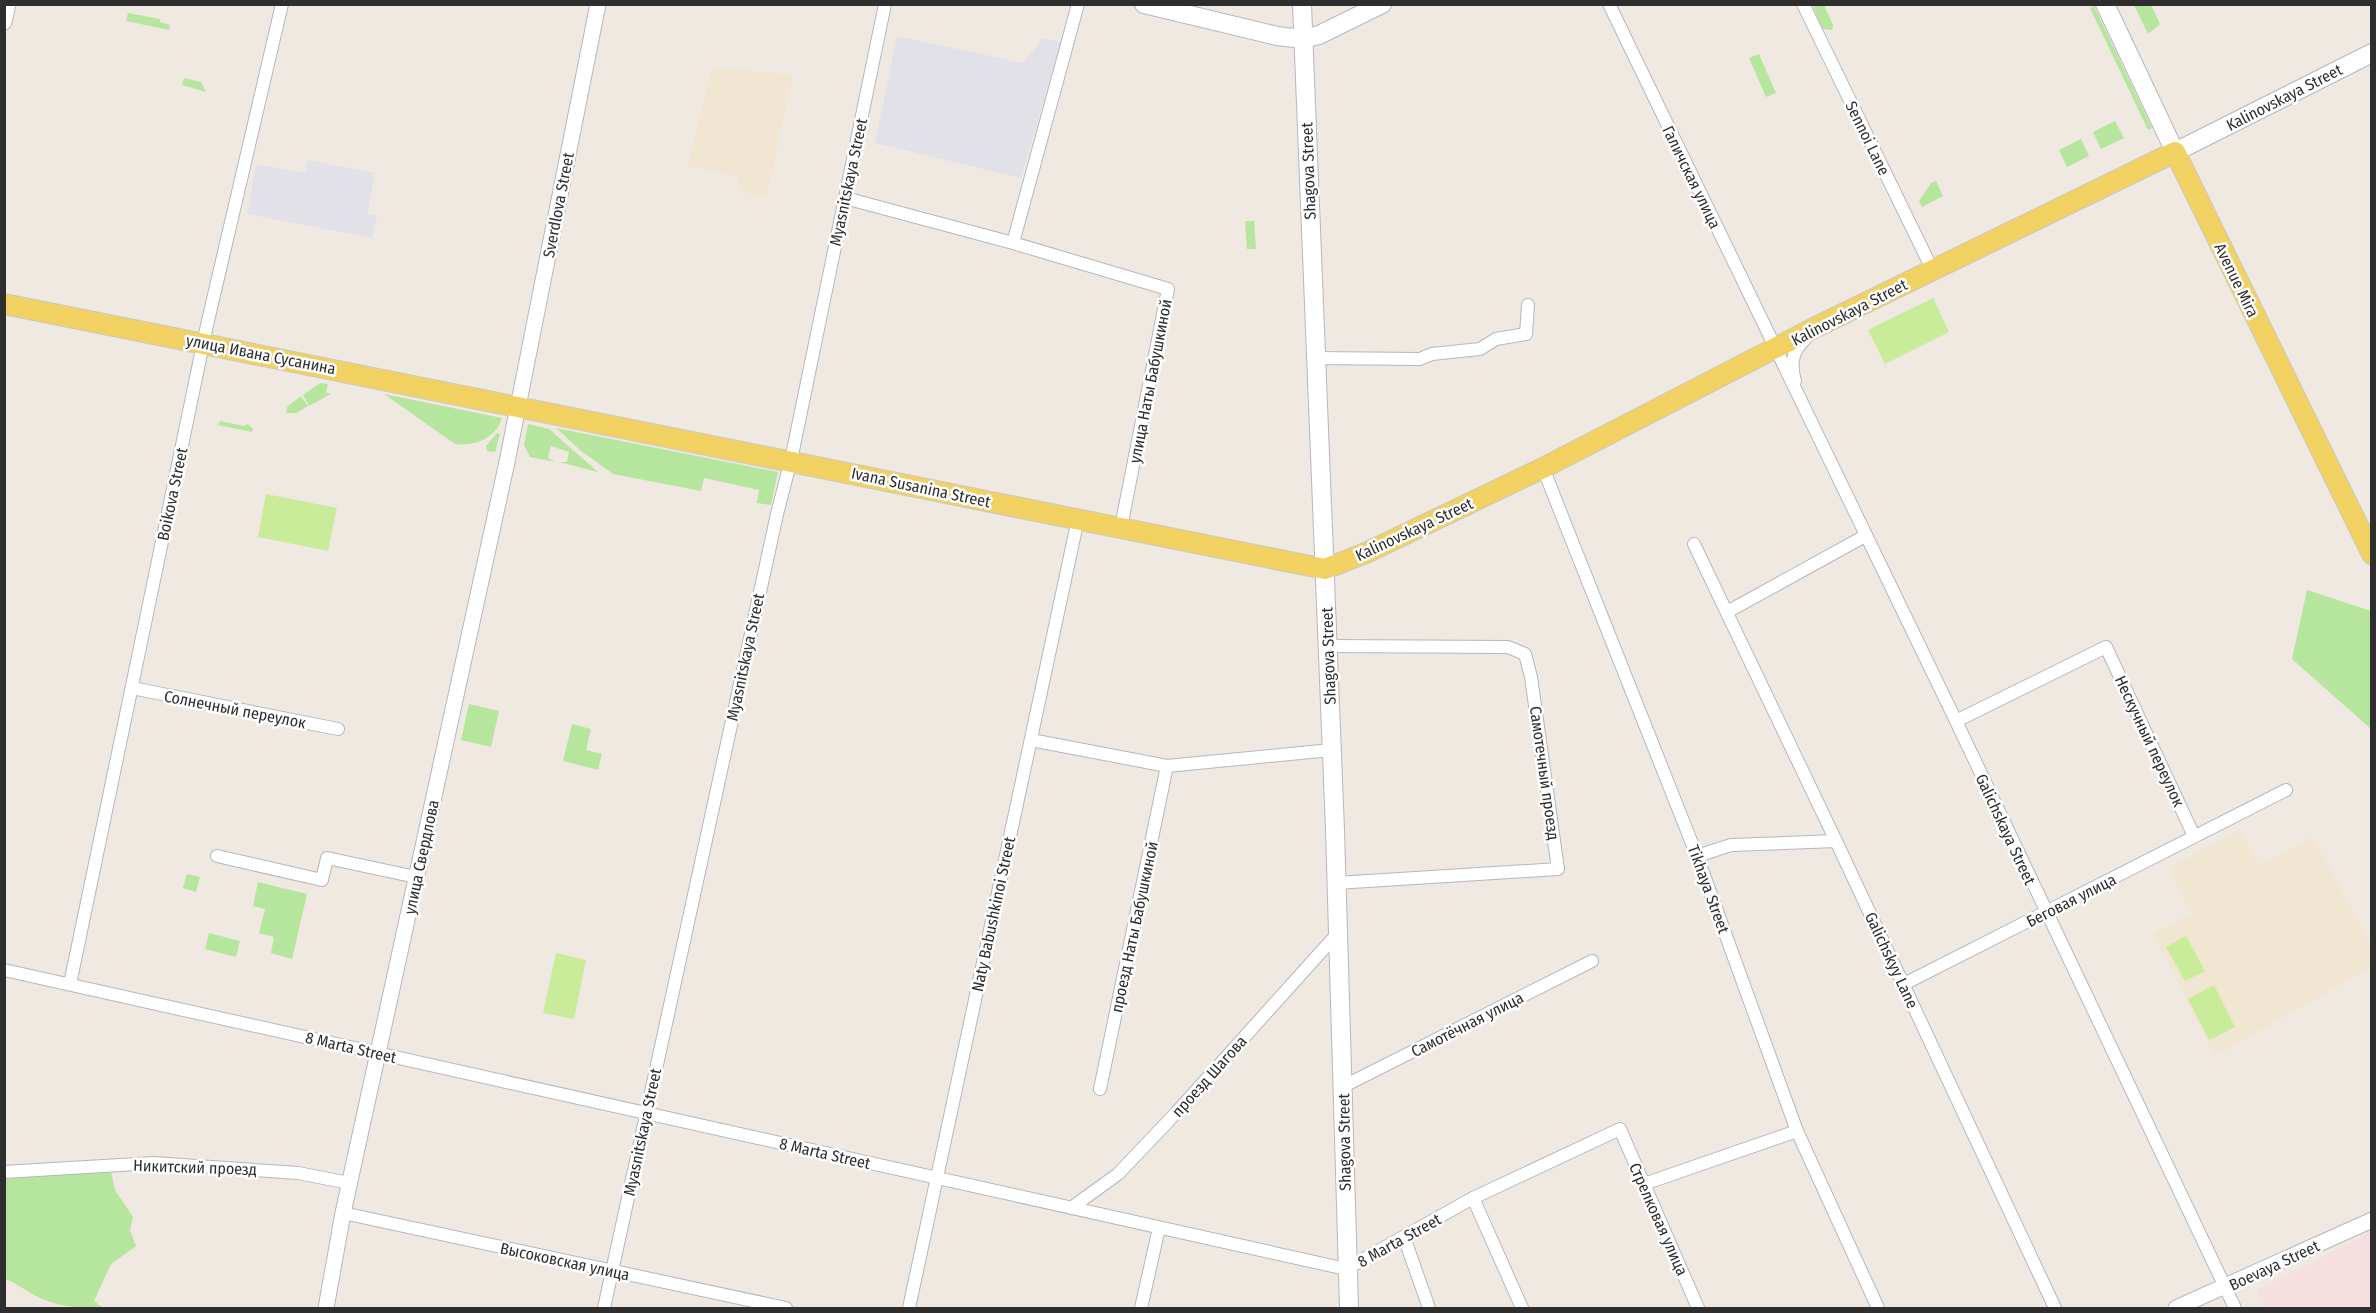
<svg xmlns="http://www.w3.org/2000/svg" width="2376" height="1313" font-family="'Fira Sans Condensed',sans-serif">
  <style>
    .industrial { fill: #e3e1e8 }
    .education { fill: #f0e6d1 }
    .medical { fill: #f5dfe0 }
    .green { fill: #b6e59e }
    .pitch { fill: #c9ec9a }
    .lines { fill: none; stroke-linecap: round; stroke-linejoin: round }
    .minor-casing { stroke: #b4b7c1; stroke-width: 14 }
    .tertiary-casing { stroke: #b4b7c1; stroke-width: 17 }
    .secondary-casing { stroke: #b4b7c1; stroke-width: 20 }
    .primary-casing { stroke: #c9c9c9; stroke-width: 22 }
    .minor { stroke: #fff; stroke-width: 12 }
    .tertiary { stroke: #fff; stroke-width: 15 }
    .secondary { stroke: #fff; stroke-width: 18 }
    .primary { stroke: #f2d163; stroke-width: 20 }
    .labels { text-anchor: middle; stroke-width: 5; stroke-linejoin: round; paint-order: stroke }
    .street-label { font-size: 16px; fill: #2e2e2e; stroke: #fff }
  </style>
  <rect width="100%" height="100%" fill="#efe9e1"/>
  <path class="industrial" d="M 897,36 L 1023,63 L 1043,38 L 1061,42 L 1021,178 L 875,143 Z
    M 308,160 L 375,173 L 367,214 L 377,216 L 372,238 L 247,214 L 256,164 L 305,173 Z"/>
  <path class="education" d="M 712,67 L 793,75 L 766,198 L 741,191 L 737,176 L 688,166 Z
    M 2239,831 L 2260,865 L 2313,837 L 2371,945 L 2371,967 L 2215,1056 L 2153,934 L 2192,913 L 2169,868 Z"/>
  <path class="medical" d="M 2371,1232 L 2371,1308 L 2265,1308 L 2257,1290 Z"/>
  <path class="green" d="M 1812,5 L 1824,5 L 1833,25 L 1832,30 L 1823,29 Z
    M 2134,5 L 2151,5 L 2160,24 L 2148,34 Z
    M 2094,6 L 2152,128 L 2148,130 L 2090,8 Z
    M 128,13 L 160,19 L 160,22 L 170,25 L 169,30 L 126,21 Z
    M 1759,54 L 1776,93 L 1766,97 L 1749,58 Z
    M 184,78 L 201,82 L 206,92 L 182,85 Z
    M 2115,121 L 2124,138 L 2101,149 L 2093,132 Z
    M 2081,139 L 2089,156 L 2067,167 L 2059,150 Z
    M 1936,181 L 1943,196 L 1922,207 L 1919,201 L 1931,183 Z
    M 1245,221 L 1254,221 L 1256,249 L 1247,249 Z
    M 320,383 L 328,384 L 326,392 L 331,394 L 309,406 L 303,395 Z
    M 384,394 L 502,418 C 496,438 474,447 455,444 Z
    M 301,396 L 308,406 L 296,413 L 286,413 L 287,407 Z
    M 220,421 L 244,426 L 248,424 L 253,429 L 252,432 L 218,425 Z
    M 528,424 L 549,429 L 598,472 L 559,462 L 567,462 L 569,452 L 551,446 L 548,458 L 555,462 L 530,457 L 524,445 Z
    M 556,428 L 778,472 L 771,505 L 757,503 L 759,490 L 704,478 L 701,491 L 613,474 L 580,450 Z
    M 497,433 L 500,434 L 495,452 L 487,451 L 486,446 Z
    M 2307,590 L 2371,611 L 2371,729 L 2292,659 Z
    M 469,704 L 499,711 L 491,747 L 461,740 Z
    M 572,724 L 591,729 L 586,750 L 602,754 L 598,770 L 563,761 Z
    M 187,874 L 200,877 L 196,892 L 183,888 Z
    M 258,882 L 307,894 L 292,959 L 271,953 L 274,937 L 259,933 L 265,909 L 253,906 Z
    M 209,933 L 240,941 L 236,957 L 205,949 Z
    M 111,1171 L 115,1190 L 133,1217 L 130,1230 L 136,1246 L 111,1264 L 94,1301 L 103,1308 C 78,1308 56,1307 34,1295 C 23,1289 16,1283 5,1279 L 5,1178 Z"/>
  <path class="pitch" d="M 1933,298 L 1949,332 L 1885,364 L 1868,330 Z
    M 266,494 L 337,508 L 328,551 L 258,537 Z
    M 2186,936 L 2205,971 L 2185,981 L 2166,947 Z
    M 556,953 L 586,960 L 574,1019 L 543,1013 Z
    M 2214,985 L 2235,1027 L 2209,1040 L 2188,999 Z"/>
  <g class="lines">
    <g class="minor-casing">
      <path id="minor" d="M 1609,4 L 1956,721 L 2235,1308
        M 1803,4 L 1933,271
        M 845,198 L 1013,243 L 1168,289 L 1121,527
        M 1013,243 L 1078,4
        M 1315,358 L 1420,359 L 1432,354 L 1480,349 L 1496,339 L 1526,334 L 1528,305
        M 1795,381 C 1790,363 1792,351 1806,338
        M 1543,468 L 1697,856 L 1797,1131 L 1878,1308
        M 1694,544 L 1836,841 L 2055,1308
        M 1727,612 L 1865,536
        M 1327,646 L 1508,647 L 1525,654 L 1531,677 L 1558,869 L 1336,883
        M 132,688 L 338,729
        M 1956,721 L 2106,647 L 2194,836
        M 1031,740 L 1167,766 L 1331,750
        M 217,856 L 322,880 L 327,858 L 416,877
        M 1697,856 L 1731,845 L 1836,841
        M 4,970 L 1346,1269 L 1473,1198 L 1620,1129 L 1698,1308
        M 70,984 L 207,325 L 282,4
        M 1904,984 L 2286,790
        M 1342,1087 L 1592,961
        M 1100,1089 L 1167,766
        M 4,1172 L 153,1163 L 298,1173 L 349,1183
        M 1644,1184 L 1797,1131
        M 1473,1198 L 1522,1308
        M 1071,1208 L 1118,1174 L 1176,1113 L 1338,933
        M 343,1213 L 786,1308
        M 1404,1237 L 1429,1308
        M 604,1308 L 777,514 L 791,460 L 885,4
        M 909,1308 L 1078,519
        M 1141,1308 L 1159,1228"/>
    </g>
    <g class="tertiary-casing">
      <path id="tertiary" d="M 4,22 L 8,4
        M 326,1308 L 343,1213 L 507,462 L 598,4
        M 2176,1308 L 2372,1220"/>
    </g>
    <g class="secondary-casing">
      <path id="secondary" d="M 1144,4 L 1277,36 L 1303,39 L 1319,35 L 1382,4
        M 1302,4 L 1335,830 L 1349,1308
        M 2105,4 L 2175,152 L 2372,53"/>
    </g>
    <g class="primary-casing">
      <path id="primary" d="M 4,304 L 1325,569 L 1368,552 L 1543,468 L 1816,327 L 2175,152 L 2372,554"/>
    </g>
    <use href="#minor" class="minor"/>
    <use href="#tertiary" class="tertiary"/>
    <use href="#secondary" class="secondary"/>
    <use href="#primary" class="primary"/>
  </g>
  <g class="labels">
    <g class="street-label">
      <text transform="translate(2284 97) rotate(-27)" y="6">Kalinovskaya Street</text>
      <text transform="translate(1868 138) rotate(64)" y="6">Sennoi Lane</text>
      <text transform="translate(1308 171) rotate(-92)" y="6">Shagova Street</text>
      <text transform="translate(1692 177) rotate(64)" y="6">Галичская улица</text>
      <text transform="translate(848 182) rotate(-78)" y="6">Myasnitskaya Street</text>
      <text transform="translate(558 205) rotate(-79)" y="6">Sverdlova Street</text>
      <text transform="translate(2237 280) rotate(64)" y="6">Avenue Mira</text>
      <text transform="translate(1849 312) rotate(-27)" y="6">Kalinovskaya Street</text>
      <text transform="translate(261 354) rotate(11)" y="6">улица Ивана Сусанина</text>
      <text transform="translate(1150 381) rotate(-79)" y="6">улица Наты Бабушкиной</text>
      <text transform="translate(921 487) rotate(12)" y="6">Ivana Susanina Street</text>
      <text transform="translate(172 494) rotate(-78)" y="6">Boikova Street</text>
      <text transform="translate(1414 529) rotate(-25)" y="6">Kalinovskaya Street</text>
      <text transform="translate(1328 656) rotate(-92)" y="6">Shagova Street</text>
      <text transform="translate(745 657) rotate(-78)" y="6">Myasnitskaya Street</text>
      <text transform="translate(235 709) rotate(11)" y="6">Солнечный переулок</text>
      <text transform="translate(2150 741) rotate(65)" y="6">Нескучный переулок</text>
      <text transform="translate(1545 773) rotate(82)" y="6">Самотечный проезд</text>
      <text transform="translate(2006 829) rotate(65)" y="6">Galichskaya Street</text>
      <text transform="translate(421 857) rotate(-78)" y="6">улица Свердлова</text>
      <text transform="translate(1709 889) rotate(70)" y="6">Tikhaya Street</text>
      <text transform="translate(2071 900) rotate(-27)" y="6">Беговая улица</text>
      <text transform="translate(993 914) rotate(-78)" y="6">Naty Babushkinoi Street</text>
      <text transform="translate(1134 927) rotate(-78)" y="6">проезд Наты Бабушкиной</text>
      <text transform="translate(1892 960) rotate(65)" y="6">Galichskyy Lane</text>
      <text transform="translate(1467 1024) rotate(-27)" y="6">Самотёчная улица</text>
      <text transform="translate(351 1047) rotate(13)" y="6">8 Marta Street</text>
      <text transform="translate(1209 1076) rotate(-48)" y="6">проезд Шагова</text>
      <text transform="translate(642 1132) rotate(-78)" y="6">Myasnitskaya Street</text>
      <text transform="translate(1344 1142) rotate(-91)" y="6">Shagova Street</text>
      <text transform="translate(825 1153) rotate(13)" y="6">8 Marta Street</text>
      <text transform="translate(195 1167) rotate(2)" y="6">Никитский проезд</text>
      <text transform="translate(1659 1219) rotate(66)" y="6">Стрелковая улица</text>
      <text transform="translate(1399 1240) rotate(-29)" y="6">8 Marta Street</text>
      <text transform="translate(565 1261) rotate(12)" y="6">Высоковская улица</text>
      <text transform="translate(2274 1265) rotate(-25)" y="6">Boevaya Street</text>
    </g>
  </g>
  <rect width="2376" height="1313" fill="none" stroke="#2e2e2e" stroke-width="12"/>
</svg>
